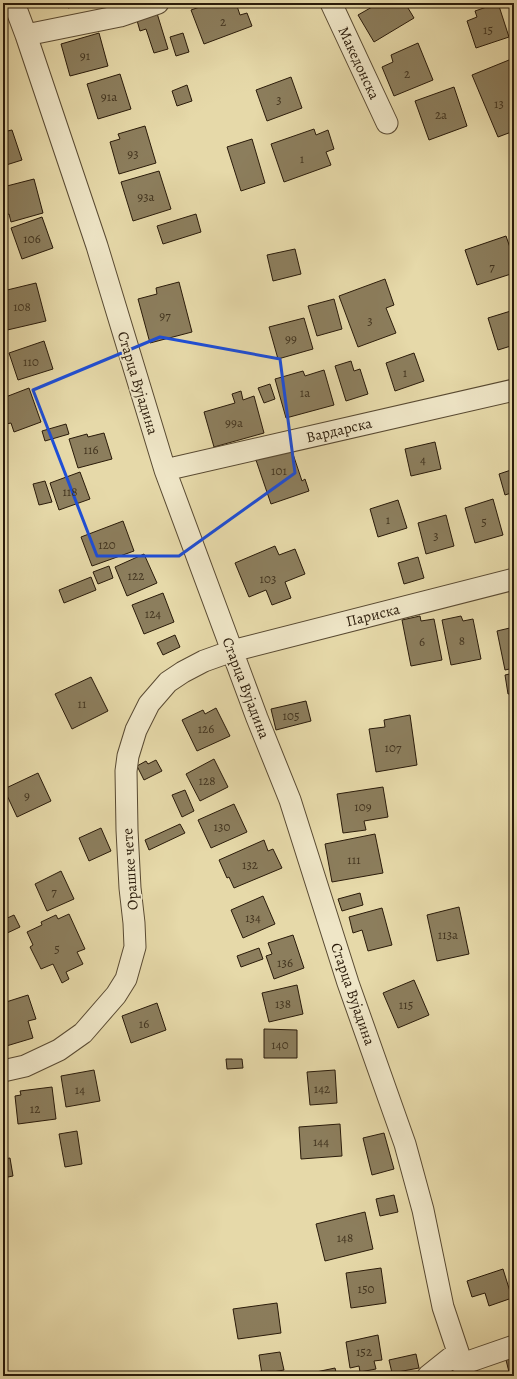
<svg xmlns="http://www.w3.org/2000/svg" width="517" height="1379" font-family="Alegreya,serif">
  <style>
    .building { fill: #8c7e5d; stroke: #2a1b0a }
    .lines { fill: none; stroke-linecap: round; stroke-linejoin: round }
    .street-casing { stroke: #594a32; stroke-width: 23 }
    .street { stroke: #efe6c7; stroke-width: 21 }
    .marked { fill: none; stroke: #1d4ed8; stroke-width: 3; stroke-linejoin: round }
    .labels { text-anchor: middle; stroke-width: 3.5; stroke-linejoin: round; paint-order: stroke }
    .number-label { font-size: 13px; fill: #42341f }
    .street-label { font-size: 15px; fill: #2a1b0a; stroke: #efe6c7 }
  </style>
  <rect width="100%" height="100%" fill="#e6d9a9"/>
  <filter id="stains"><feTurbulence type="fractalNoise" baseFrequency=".005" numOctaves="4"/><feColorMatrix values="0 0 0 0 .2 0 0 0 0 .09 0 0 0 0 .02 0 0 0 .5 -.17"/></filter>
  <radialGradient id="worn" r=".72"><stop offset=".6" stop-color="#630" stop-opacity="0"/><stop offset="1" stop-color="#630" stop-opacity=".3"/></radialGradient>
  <path class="building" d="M 67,3 L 87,3 L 68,8 Z
    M 211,3 L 236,3 L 240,15 L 247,13 L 252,26 L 204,44 L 191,10 Z
    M 379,3 L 405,3 L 414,18 L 374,42 L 358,15 Z
    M 498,3 L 509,37 L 476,48 L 467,21 L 477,17 L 475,11 Z
    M 156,10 L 168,49 L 154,53 L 146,29 L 140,31 L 136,17 Z
    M 99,33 L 108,66 L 70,76 L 61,44 Z
    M 183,33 L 189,52 L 176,56 L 170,37 Z
    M 418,43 L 433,80 L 394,96 L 382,67 L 393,62 L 391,55 Z
    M 514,58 L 514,131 L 498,137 L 472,75 Z
    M 120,74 L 131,109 L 98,119 L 87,84 Z
    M 291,77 L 302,108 L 267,121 L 256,90 Z
    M 187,85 L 192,101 L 177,106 L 172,91 Z
    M 454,87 L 467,126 L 429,140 L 415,101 Z
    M 3,111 L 7,122 L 3,123 Z
    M 145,126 L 156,163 L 119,174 L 110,142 L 120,139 L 118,134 Z
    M 314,129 L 316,135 L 328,130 L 334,149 L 326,152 L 331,165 L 284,182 L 271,144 Z
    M 12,130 L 22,160 L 3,166 L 3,132 Z
    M 252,139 L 265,183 L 241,191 L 227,147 Z
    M 159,171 L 171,209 L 133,221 L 121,182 Z
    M 34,179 L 43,213 L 11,222 L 9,214 L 3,216 L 3,187 Z
    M 196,214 L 201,232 L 163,244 L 157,226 Z
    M 42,217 L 53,248 L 22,259 L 11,228 Z
    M 506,236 L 514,259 L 514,273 L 477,285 L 465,250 Z
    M 295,249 L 301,274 L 273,281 L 267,255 Z
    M 385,279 L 394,305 L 386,308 L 396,333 L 358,347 L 339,296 Z
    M 179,282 L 192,332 L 150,343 L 138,299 L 157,294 L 156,288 Z
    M 36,283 L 46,321 L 3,331 L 3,291 Z
    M 334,299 L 342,329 L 317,336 L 308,306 Z
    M 514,310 L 514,345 L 498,350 L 488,318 Z
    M 304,318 L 313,349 L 278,359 L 269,327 Z
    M 44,341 L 53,369 L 18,380 L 9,353 Z
    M 414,353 L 424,381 L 395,391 L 386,363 Z
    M 351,361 L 354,371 L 360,369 L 368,394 L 346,401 L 335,366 Z
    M 324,370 L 334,405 L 286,418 L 275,379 L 303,371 L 305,376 Z
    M 270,384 L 275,399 L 264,403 L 258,388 Z
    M 29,388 L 41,422 L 14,432 L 11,423 L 6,424 L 3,416 L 3,398 Z
    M 241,391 L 243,400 L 254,396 L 264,433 L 214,447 L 204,412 L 235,403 L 232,394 Z
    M 66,424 L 69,434 L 45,441 L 42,431 Z
    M 104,433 L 112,459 L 78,468 L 69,439 L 87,434 L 88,437 Z
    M 435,442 L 441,469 L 411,476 L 405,449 Z
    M 291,448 L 302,481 L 305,479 L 309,491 L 271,504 L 256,460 Z
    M 514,469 L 514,492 L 505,495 L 499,474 Z
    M 80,472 L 90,499 L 59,510 L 50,483 Z
    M 45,481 L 52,502 L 39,505 L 33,484 Z
    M 493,499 L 503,535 L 475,543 L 465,508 Z
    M 398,500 L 407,528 L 378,537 L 370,509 Z
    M 446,515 L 454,546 L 426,554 L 418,523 Z
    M 123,521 L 134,551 L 92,566 L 81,537 Z
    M 275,546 L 279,555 L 295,549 L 305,574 L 285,582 L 291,598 L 272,605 L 266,590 L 249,597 L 235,563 Z
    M 144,554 L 157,583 L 127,596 L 115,567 Z
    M 418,557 L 424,578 L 404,584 L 398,563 Z
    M 109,566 L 113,578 L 98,584 L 93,572 Z
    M 91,577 L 96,590 L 64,603 L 59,590 Z
    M 163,593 L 174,622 L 144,634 L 132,605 Z
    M 420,616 L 421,621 L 434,619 L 442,660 L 411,666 L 402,620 Z
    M 461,616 L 463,621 L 473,619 L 481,659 L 451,665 L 442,620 Z
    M 514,627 L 514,668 L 505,670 L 497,631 Z
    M 175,635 L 180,647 L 163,655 L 157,643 Z
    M 514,673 L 514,693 L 508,694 L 505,675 Z
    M 91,677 L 108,711 L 72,729 L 55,694 Z
    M 306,701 L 311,721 L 276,730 L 271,709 Z
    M 216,708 L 230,736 L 197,751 L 182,720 L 203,710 L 205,714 Z
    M 410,715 L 417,765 L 376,772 L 369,729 L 385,727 L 384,720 Z
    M 214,759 L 228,787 L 200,801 L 186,774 Z
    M 156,760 L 162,771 L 144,780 L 137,766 L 146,761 L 148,764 Z
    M 38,773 L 51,801 L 17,817 L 4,789 Z
    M 383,787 L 388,817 L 364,821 L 366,830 L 343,833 L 337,794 Z
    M 185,790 L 194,811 L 182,817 L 172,795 Z
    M 234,804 L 247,832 L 211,848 L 198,820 Z
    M 180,824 L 185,833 L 149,850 L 145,840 Z
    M 101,828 L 111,851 L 89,861 L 79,838 Z
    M 375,834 L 383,873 L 332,882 L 325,844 Z
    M 264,840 L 268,851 L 273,849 L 282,868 L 234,888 L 229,877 L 227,878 L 219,860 Z
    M 61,871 L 74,899 L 47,911 L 35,884 Z
    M 360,893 L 363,905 L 342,911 L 338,899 Z
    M 263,896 L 275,924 L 243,938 L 231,910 Z
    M 459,907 L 469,954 L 437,961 L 427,915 Z
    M 382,908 L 392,945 L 368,951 L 362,930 L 353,933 L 349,917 Z
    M 69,914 L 85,949 L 77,952 L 83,964 L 66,972 L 69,979 L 62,983 L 53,964 L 41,969 L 30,947 L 33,945 L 27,932 L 42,925 L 41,922 L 56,915 L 58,919 Z
    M 14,915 L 20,927 L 3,935 L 3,920 Z
    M 293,935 L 304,968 L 274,979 L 266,956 L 272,954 L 268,943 Z
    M 259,948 L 263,959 L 241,967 L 237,956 Z
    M 414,980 L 429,1015 L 398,1028 L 383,993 Z
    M 297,985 L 303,1014 L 269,1022 L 262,993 Z
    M 28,995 L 36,1019 L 28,1021 L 33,1038 L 3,1047 L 3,1003 Z
    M 157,1003 L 166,1030 L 131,1043 L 122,1016 Z
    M 264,1029 L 297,1030 L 297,1058 L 264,1058 Z
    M 226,1059 L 242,1059 L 243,1068 L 227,1069 Z
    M 94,1070 L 100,1101 L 66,1107 L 61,1076 Z
    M 335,1070 L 337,1103 L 310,1105 L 307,1072 Z
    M 52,1087 L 56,1119 L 18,1124 L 15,1096 L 21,1095 L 20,1091 Z
    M 340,1124 L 342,1156 L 301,1159 L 299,1127 Z
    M 77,1131 L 82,1164 L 65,1167 L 59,1134 Z
    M 384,1133 L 394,1169 L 372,1175 L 363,1138 Z
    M 10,1158 L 13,1176 L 3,1178 L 3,1159 Z
    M 394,1195 L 398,1212 L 380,1216 L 376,1199 Z
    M 365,1212 L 373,1249 L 325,1261 L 316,1224 Z
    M 514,1264 L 514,1281 L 510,1265 Z
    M 381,1268 L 386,1303 L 351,1308 L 346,1273 Z
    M 503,1269 L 512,1298 L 489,1306 L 485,1293 L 472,1297 L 467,1281 Z
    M 277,1303 L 281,1333 L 238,1339 L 233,1309 Z
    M 378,1335 L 382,1360 L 374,1361 L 376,1369 L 360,1372 L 359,1366 L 350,1368 L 346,1342 Z
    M 280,1352 L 284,1370 L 262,1374 L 259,1355 Z
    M 416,1354 L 419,1368 L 392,1373 L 389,1360 Z
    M 514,1358 L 514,1376 L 510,1376 L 506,1360 Z
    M 335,1368 L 337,1376 L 297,1376 Z"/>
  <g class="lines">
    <g class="street-casing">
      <path id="street" d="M 14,3 L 26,35 L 97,246 L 165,470 L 257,718 L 290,800 L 348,983 L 405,1144 L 423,1210 L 443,1307 L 462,1364 L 468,1376
        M 331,3 L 387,123
        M 26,35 L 120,16 L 158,3
        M 165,470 L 514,390
        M 3,1071 L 25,1066 L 59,1050 L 83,1033 L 116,995 L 126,979 L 135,947 L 134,923 L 130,888 L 127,830 L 126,771 L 128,756 L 136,730 L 149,704 L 168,682 L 183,672 L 204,661 L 232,651 L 514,579
        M 462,1364 L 514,1346
        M 428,1376 L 458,1352"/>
    </g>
    <use href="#street" class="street"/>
  </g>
  <path class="marked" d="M 160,337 L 280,359 L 295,473 L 179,556 L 97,556 L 33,390 Z"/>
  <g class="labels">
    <g class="number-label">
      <text x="223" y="26">2</text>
      <text x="488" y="34">15</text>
      <text x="85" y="60">91</text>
      <text x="407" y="78">2</text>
      <text x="109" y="101">91a</text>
      <text x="279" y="104">3</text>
      <text x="499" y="108">13</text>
      <text x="441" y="119">2a</text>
      <text x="133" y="158">93</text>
      <text x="302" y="163">1</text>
      <text x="146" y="201">93a</text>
      <text x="32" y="243">106</text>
      <text x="492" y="271">7</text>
      <text x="22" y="311">108</text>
      <text x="165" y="320">97</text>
      <text x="370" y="325">3</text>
      <text x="291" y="343">99</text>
      <text x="31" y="366">110</text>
      <text x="405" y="377">1</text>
      <text x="305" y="397">1a</text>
      <text x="234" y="427">99a</text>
      <text x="91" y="454">116</text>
      <text x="423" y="464">4</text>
      <text x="279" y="475">101</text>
      <text x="70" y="496">118</text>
      <text x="388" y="524">1</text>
      <text x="484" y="526">5</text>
      <text x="436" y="540">3</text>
      <text x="107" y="549">120</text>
      <text x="136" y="580">122</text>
      <text x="268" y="583">103</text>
      <text x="153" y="618">124</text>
      <text x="462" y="645">8</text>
      <text x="422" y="646">6</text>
      <text x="82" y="708">11</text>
      <text x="291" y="720">105</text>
      <text x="206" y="733">126</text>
      <text x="393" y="752">107</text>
      <text x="207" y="785">128</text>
      <text x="27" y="800">9</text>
      <text x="363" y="811">109</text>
      <text x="222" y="831">130</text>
      <text x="354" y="864">111</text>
      <text x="250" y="869">132</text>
      <text x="54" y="896">7</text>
      <text x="253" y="922">134</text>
      <text x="448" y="939">113a</text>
      <text x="57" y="953">5</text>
      <text x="285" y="967">136</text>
      <text x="283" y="1008">138</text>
      <text x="406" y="1009">115</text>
      <text x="144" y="1028">16</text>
      <text x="280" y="1049">140</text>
      <text x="322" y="1093">142</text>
      <text x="80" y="1094">14</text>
      <text x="35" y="1113">12</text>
      <text x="321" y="1146">144</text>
      <text x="345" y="1242">148</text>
      <text x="366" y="1293">150</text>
      <text x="364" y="1356">152</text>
    </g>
    <g class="street-label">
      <text transform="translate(359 63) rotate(65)" y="5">Македонска</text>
      <text transform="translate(138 383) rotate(73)" y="5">Старца Вујадина</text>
      <text transform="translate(339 430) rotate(-13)" y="5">Вардарска</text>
      <text transform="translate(373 615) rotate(-14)" y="5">Париска</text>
      <text transform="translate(246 688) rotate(69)" y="5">Старца Вујадина</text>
      <text transform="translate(130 869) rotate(-94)" y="5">Орашке чете</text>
      <text transform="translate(353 994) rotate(71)" y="5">Старца Вујадина</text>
    </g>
  </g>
  <rect width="517" height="1379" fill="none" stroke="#e6d9a9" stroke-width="16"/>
  <rect x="4" y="4" width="509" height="1371" fill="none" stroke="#2a1b0a" stroke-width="2"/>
  <rect x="8" y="8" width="501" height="1363" fill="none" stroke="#2a1b0a"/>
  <rect width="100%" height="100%" filter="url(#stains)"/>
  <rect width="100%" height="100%" fill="url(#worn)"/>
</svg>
